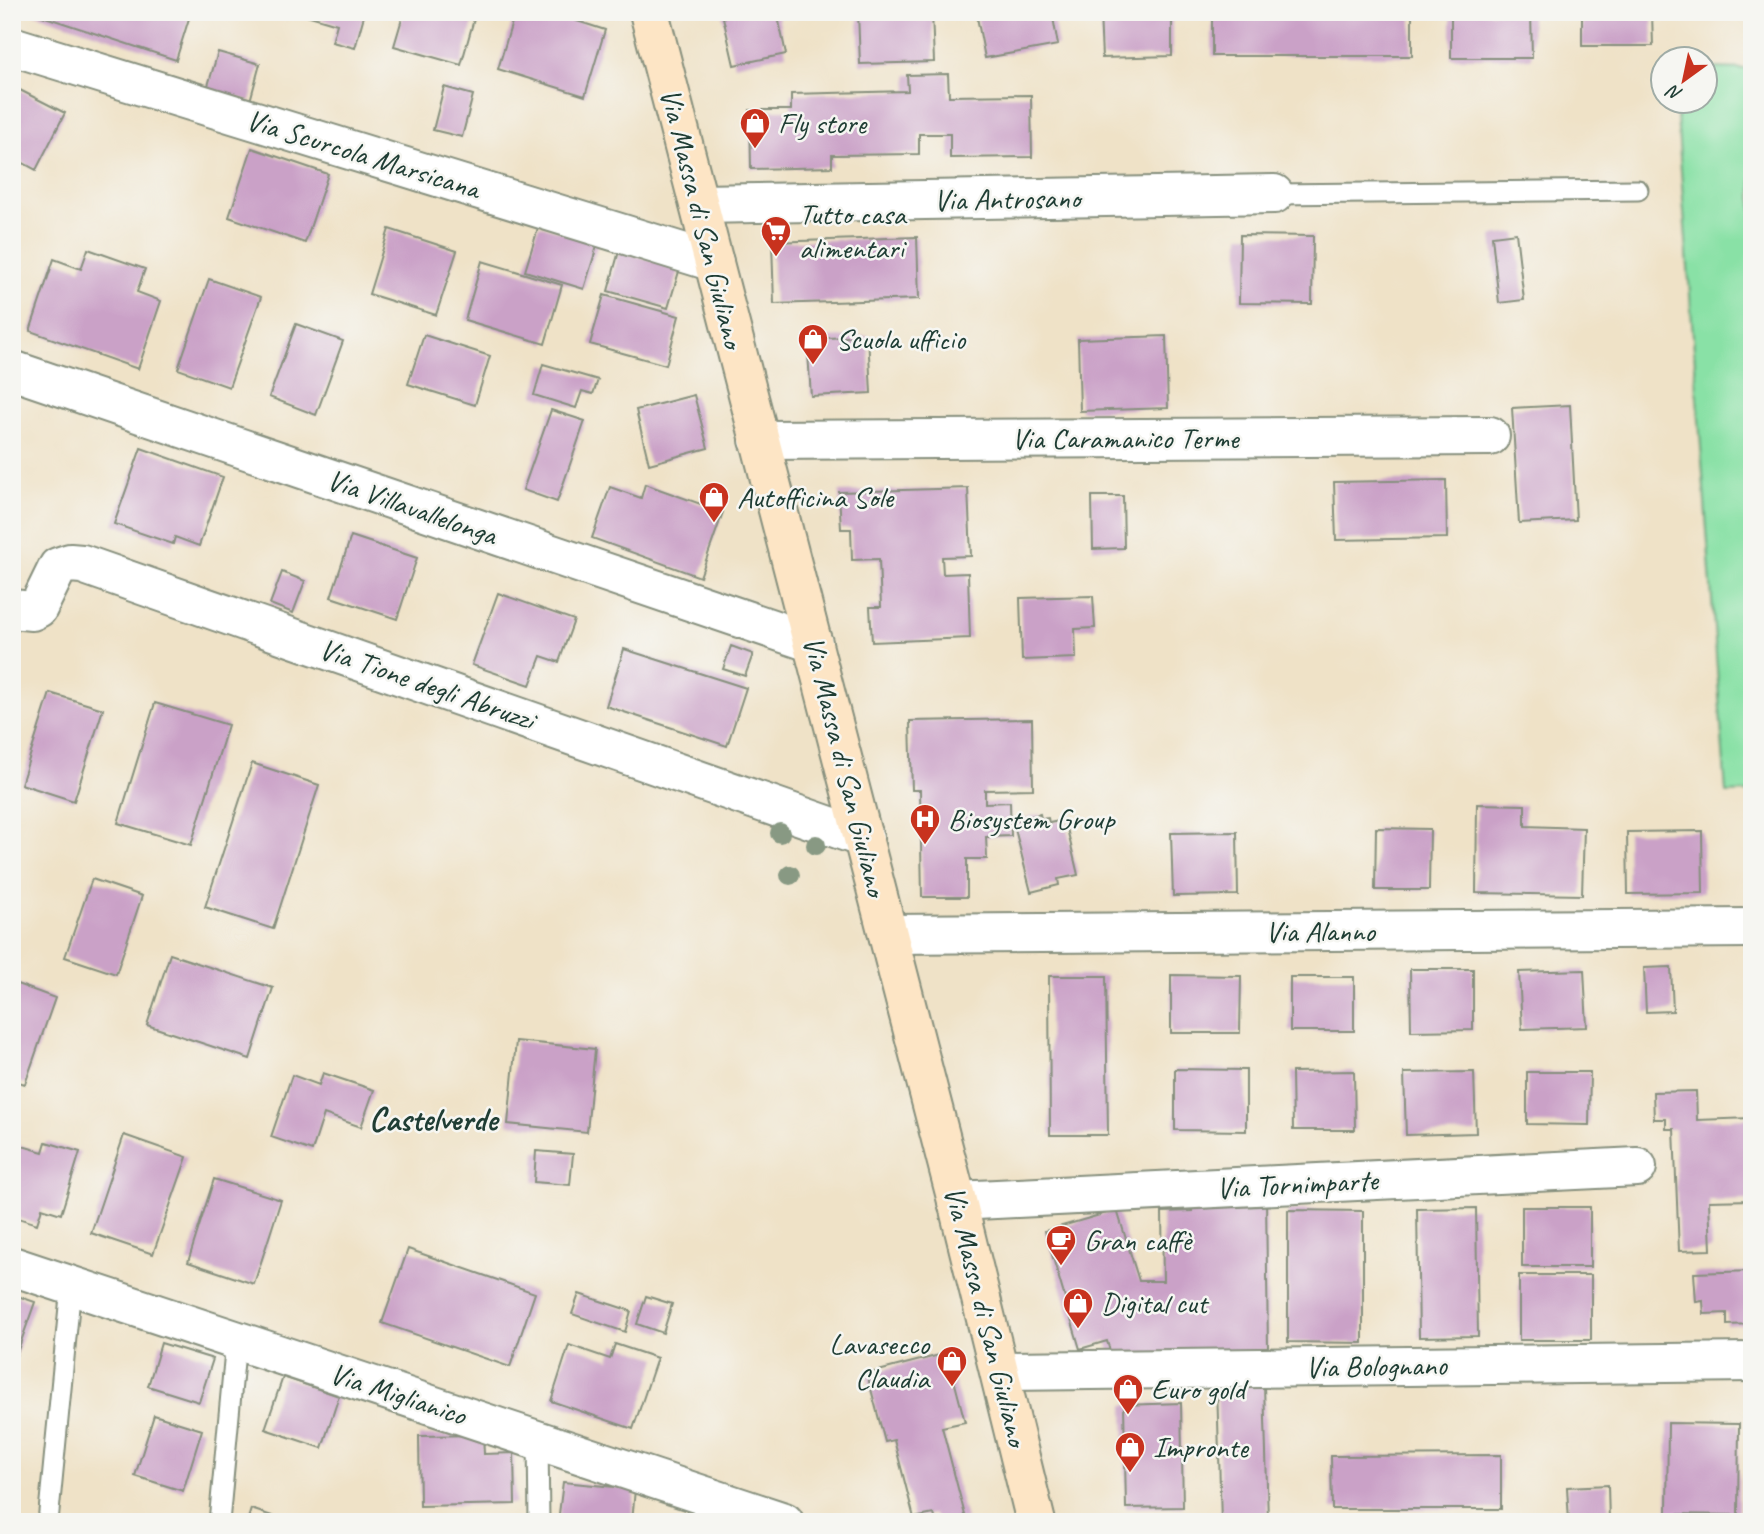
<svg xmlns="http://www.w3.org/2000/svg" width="1764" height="1534" font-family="Caveat,sans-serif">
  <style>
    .green { fill: #89e1a6; stroke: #548f6d; stroke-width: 2 }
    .building { fill: #caa1c7 }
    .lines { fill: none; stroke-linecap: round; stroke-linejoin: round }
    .lane-casing { stroke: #87907e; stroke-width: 23 }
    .street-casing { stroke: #87907e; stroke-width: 42 }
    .secondary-casing { stroke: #87907e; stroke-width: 42 }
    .lane { stroke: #fff; stroke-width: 19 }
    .street { stroke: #fff; stroke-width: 38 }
    .secondary { stroke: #fde5c5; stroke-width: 38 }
    .tree { fill: #889983 }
    .labels { text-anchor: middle; stroke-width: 5; stroke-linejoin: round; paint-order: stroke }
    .poi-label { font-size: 30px; fill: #1f3d34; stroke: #f6f6f2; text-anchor: start }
    .street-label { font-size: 30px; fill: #1f3d34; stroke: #f6f6f2 }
    .quarter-label { font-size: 33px; font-weight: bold; fill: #1f3d34; stroke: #f6f6f2 }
  </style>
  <rect width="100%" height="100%" fill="#f6f6f2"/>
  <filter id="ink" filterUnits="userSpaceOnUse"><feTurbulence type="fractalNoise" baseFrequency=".0143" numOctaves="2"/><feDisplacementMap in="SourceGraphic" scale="14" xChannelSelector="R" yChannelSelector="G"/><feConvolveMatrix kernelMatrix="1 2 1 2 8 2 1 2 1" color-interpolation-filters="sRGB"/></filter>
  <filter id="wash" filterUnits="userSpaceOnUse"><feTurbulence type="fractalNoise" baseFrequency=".00686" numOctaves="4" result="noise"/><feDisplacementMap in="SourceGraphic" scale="28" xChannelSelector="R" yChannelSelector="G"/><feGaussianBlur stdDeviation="1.57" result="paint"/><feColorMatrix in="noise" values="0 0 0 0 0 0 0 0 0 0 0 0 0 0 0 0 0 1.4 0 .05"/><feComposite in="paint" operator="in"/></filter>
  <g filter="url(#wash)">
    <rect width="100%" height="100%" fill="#efe2c7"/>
    <path class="green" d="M 1705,68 L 1752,69 L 1752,792 L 1726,793 L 1676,102 L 1704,102 Z"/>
    <g id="blocks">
      <path class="building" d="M 30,12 L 191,12 L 176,60 Z
        M 365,12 L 355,48 L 332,42 L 337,24 L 300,13 Z
        M 404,12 L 476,12 L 461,65 L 394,46 Z
        M 515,12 L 549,12 L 605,30 L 585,96 L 498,69 Z
        M 725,12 L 777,12 L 786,54 L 734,65 L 722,13 Z
        M 858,12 L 932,12 L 934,62 L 860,64 Z
        M 976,12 L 1052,12 L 1058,45 L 985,58 Z
        M 1100,12 L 1172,12 L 1172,56 L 1102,58 Z
        M 1212,12 L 1412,12 L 1412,56 L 1212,56 Z
        M 1451,12 L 1531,12 L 1532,58 L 1451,58 Z
        M 1582,12 L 1652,12 L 1653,46 L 1582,46 Z
        M 218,52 L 260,64 L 250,101 L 207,89 Z
        M 948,74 L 949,96 L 1031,95 L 1032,157 L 950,158 L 950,134 L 919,134 L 919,154 L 832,155 L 832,167 L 751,169 L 750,110 L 791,110 L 791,94 L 908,91 L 907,75 Z
        M 12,86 L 65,113 L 36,170 L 12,157 Z
        M 444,87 L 473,95 L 462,137 L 433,130 Z
        M 252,148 L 328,174 L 305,243 L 229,217 Z
        M 539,225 L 598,243 L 584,289 L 525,271 Z
        M 389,229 L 457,251 L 436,315 L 369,294 Z
        M 1516,233 L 1524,300 L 1499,303 L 1492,236 Z
        M 1240,235 L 1313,236 L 1312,304 L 1239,303 Z
        M 917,237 L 919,299 L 774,304 L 772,242 Z
        M 88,249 L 145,269 L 137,292 L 161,301 L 138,369 L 30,331 L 54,259 L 81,269 Z
        M 619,251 L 680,268 L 668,308 L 608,291 Z
        M 482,261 L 562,285 L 545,344 L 465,320 Z
        M 209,279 L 261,297 L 229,387 L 178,369 Z
        M 604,295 L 679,316 L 666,365 L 590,344 Z
        M 296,324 L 343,341 L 316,415 L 269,397 Z
        M 424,335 L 490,356 L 475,405 L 408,384 Z
        M 868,336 L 871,393 L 811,396 L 807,339 Z
        M 1166,336 L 1168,408 L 1080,411 L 1078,339 Z
        M 543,364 L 598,380 L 593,394 L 582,391 L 576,408 L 534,395 Z
        M 694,395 L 708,448 L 649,464 L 636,410 Z
        M 1570,405 L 1576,520 L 1519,523 L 1512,408 Z
        M 551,410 L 585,421 L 557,502 L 523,490 Z
        M 141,448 L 223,477 L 199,546 L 175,537 L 173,544 L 114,524 Z
        M 1446,480 L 1447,538 L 1336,540 L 1334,482 Z
        M 645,484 L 723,512 L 700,577 L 592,538 L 610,487 L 641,498 Z
        M 968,488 L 971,556 L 942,557 L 943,574 L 968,573 L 970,638 L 872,642 L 870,607 L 881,607 L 879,559 L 852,560 L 851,529 L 841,529 L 839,492 Z
        M 1092,496 L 1123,496 L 1124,548 L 1093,549 Z
        M 351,536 L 417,558 L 397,619 L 331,597 Z
        M 282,572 L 305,581 L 293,613 L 270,604 Z
        M 498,593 L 574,620 L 559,662 L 541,656 L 530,685 L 472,665 Z
        M 1093,596 L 1095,628 L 1075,629 L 1076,658 L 1022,660 L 1020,598 Z
        M 731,646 L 753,654 L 745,676 L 723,669 Z
        M 624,649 L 746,688 L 727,746 L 606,706 Z
        M 50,693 L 103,709 L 74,801 L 21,784 Z
        M 155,703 L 228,725 L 191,845 L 118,823 Z
        M 1032,719 L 1033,789 L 985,790 L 985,803 L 1010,802 L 1011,836 L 986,837 L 987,859 L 967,859 L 967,897 L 922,897 L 920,790 L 912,790 L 910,721 Z
        M 252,763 L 319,785 L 273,929 L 205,907 Z
        M 1477,804 L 1525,805 L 1525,826 L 1584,828 L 1582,895 L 1476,893 Z
        M 1040,814 L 1041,819 L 1048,818 L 1049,823 L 1065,820 L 1078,875 L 1058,879 L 1059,885 L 1031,892 L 1013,821 Z
        M 1376,828 L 1430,829 L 1429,890 L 1375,890 Z
        M 1702,831 L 1703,893 L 1628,894 L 1627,832 Z
        M 1237,832 L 1238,895 L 1173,896 L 1171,833 Z
        M 92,879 L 142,896 L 116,974 L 65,957 Z
        M 170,954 L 273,988 L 250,1059 L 147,1025 Z
        M 1671,967 L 1673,1011 L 1646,1012 L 1644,968 Z
        M 1410,969 L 1473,969 L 1473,1030 L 1411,1031 Z
        M 1584,970 L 1587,1027 L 1522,1029 L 1519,972 Z
        M 1171,975 L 1241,976 L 1240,1033 L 1171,1033 Z
        M 1049,976 L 1106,976 L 1108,1135 L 1050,1135 Z
        M 1290,977 L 1354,977 L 1354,1031 L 1290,1031 Z
        M 17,984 L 55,998 L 25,1084 L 12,1080 L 12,997 Z
        M 516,1041 L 595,1049 L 587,1132 L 508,1124 Z
        M 1175,1069 L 1246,1070 L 1246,1131 L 1175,1130 Z
        M 1354,1071 L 1355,1130 L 1293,1130 L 1292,1072 Z
        M 1474,1072 L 1476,1133 L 1406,1135 L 1404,1073 Z
        M 1527,1072 L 1590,1072 L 1589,1125 L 1527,1124 Z
        M 323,1073 L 374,1090 L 361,1127 L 324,1114 L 312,1151 L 271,1137 L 292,1075 L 319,1085 Z
        M 1696,1091 L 1697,1120 L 1752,1118 L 1752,1200 L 1709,1201 L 1711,1250 L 1679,1251 L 1674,1129 L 1666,1129 L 1666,1119 L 1654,1119 L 1653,1092 Z
        M 124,1135 L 187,1157 L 153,1254 L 91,1233 Z
        M 46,1142 L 80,1152 L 61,1214 L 42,1208 L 37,1224 L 12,1216 L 12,1143 L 43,1152 Z
        M 536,1151 L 573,1154 L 570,1185 L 534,1182 Z
        M 214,1179 L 281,1200 L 254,1284 L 188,1262 Z
        M 1266,1198 L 1268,1350 L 1113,1361 L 1107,1341 L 1080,1349 L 1045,1231 L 1117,1210 L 1139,1281 L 1163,1281 L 1162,1212 L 1192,1211 L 1191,1199 Z
        M 1522,1207 L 1590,1207 L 1590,1267 L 1522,1267 Z
        M 1476,1208 L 1478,1336 L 1419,1337 L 1417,1209 Z
        M 1288,1210 L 1363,1211 L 1363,1343 L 1288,1342 Z
        M 408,1249 L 535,1293 L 510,1367 L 382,1323 Z
        M 1752,1271 L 1752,1324 L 1727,1325 L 1727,1313 L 1704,1314 L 1703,1301 L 1696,1302 L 1694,1273 Z
        M 1519,1275 L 1591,1275 L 1591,1340 L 1519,1340 Z
        M 12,1294 L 35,1302 L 13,1364 L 12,1364 Z
        M 579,1294 L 631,1311 L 625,1332 L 572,1314 Z
        M 646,1296 L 672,1304 L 663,1333 L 637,1324 Z
        M 161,1343 L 213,1359 L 199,1402 L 148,1386 Z
        M 615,1344 L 657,1358 L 633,1429 L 551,1401 L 569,1345 L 610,1359 Z
        M 947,1353 L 965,1422 L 942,1427 L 966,1519 L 955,1522 L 936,1522 L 934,1514 L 914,1518 L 894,1440 L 885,1442 L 867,1374 Z
        M 283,1377 L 339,1396 L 322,1448 L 265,1429 Z
        M 1264,1385 L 1268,1520 L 1221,1521 L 1217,1386 Z
        M 1181,1403 L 1183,1507 L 1126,1508 L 1124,1405 Z
        M 154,1415 L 202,1430 L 183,1491 L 135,1476 Z
        M 1668,1423 L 1739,1424 L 1738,1515 L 1667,1514 Z
        M 483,1435 L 484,1454 L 514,1453 L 515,1504 L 420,1506 L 419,1436 Z
        M 1501,1455 L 1501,1509 L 1332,1509 L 1331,1456 Z
        M 563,1482 L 635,1489 L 632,1522 L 558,1522 Z
        M 1608,1485 L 1609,1522 L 1569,1522 L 1567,1487 Z
        M 251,1509 L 287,1521 L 287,1522 L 247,1522 Z"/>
    </g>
  </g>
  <g filter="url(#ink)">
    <use href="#blocks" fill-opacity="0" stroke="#87907e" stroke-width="2"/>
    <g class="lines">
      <g class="lane-casing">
        <path id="lane" d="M 1274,194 L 1638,190
          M 538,1440 L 539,1522
          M 48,1522 L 71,1286
          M 219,1522 L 236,1340"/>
      </g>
      <g class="street-casing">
        <path id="street" d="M 12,46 L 714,262
          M 699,204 L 1274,194
          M 12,370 L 813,643
          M 759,440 L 1490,436
          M 12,609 L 32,611 L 38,608 L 58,567 L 70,563 L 82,564 L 864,838
          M 888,934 L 1752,928
          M 957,1201 L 1637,1167
          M 12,1266 L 784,1522
          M 1000,1371 L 1752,1362"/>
      </g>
      <g class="secondary-casing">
        <path id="secondary" d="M 649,12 L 957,1201 L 1036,1522"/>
      </g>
      <use href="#lane" class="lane"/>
      <use href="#street" class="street"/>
      <use href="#secondary" class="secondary"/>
    </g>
    <g class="tree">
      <circle cx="780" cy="833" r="10"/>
      <circle cx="816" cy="845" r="10"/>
      <circle cx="790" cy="875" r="10"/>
    </g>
  </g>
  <defs>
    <g id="shop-pin" transform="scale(1.575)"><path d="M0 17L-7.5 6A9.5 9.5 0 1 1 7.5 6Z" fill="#c8321e" stroke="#f6f6f2"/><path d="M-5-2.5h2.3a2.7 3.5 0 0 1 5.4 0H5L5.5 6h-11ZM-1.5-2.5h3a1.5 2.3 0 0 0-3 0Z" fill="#fff"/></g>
    <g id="supermarket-pin" transform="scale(1.575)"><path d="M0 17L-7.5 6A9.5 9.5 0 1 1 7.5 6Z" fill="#c8321e" stroke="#f6f6f2"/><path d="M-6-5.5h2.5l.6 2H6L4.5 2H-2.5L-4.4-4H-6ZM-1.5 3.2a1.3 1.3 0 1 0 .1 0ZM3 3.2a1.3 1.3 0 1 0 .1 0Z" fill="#fff"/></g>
    <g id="hospital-pin" transform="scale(1.575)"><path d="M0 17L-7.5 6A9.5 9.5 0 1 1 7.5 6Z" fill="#c8321e" stroke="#f6f6f2"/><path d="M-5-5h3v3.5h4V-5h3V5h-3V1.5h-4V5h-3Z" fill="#fff"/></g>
    <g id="cafe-pin" transform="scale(1.575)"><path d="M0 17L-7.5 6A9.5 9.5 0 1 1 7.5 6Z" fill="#c8321e" stroke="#f6f6f2"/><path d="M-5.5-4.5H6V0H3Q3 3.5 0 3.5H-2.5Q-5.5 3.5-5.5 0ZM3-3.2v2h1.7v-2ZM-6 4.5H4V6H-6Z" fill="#fff"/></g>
  </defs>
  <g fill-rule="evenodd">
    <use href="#shop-pin" x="755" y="123"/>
    <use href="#supermarket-pin" x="776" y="231"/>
    <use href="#shop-pin" x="813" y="339"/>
    <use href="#shop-pin" x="714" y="497"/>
    <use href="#hospital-pin" x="925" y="819"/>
    <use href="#cafe-pin" x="1061" y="1240"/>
    <use href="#shop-pin" x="1078" y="1303"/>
    <use href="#shop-pin" x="952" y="1361"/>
    <use href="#shop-pin" x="1128" y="1389"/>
    <use href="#shop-pin" x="1130" y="1447"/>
  </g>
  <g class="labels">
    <g class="poi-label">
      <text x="778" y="133">Fly store</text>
      <text x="799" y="224">Tutto casa<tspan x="799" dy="34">alimentari</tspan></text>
      <text x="836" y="349">Scuola ufficio</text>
      <text x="737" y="507">Autofficina Sole</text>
      <text x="948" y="829">Biosystem Group</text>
      <text x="1084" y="1250">Gran caffè</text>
      <text x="1101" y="1313">Digital cut</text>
      <text x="929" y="1354" text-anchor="end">Lavasecco<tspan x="929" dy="34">Claudia</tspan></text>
      <text x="1151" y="1399">Euro gold</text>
      <text x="1153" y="1457">Impronte</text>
    </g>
    <g class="street-label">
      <text transform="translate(363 154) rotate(17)" y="10">Via Scurcola Marsicana</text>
      <text transform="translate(1007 199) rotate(-1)" y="10">Via Antrosano</text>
      <text transform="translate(702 218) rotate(76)" y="10">Via Massa di San Giuliano</text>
      <text x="1125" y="448">Via Caramanico Terme</text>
      <text transform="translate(412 507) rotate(19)" y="10">Via Villavallelonga</text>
      <text transform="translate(427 684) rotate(19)" y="10">Via Tione degli Abruzzi</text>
      <text transform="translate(845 766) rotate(76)" y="10">Via Massa di San Giuliano</text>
      <text x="1320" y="941">Via Alanno</text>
      <text transform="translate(1297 1184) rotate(-3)" y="10">Via Tornimparte</text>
      <text transform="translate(986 1316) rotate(76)" y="10">Via Massa di San Giuliano</text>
      <text transform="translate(1376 1366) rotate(-1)" y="10">Via Bolognano</text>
      <text transform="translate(398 1394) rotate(18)" y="10">Via Miglianico</text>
    </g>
    <g class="quarter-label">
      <text x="433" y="1130">Castelverde</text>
    </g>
  </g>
  <rect width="1764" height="1534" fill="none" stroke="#f6f6f2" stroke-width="42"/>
  <g transform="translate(1684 80) rotate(213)"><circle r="33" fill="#f6f6f2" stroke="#a0aca6" stroke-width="2"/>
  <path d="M0-5L12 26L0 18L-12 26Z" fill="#c8321e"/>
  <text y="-10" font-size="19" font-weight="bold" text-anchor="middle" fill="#1f3d34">N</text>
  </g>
</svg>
